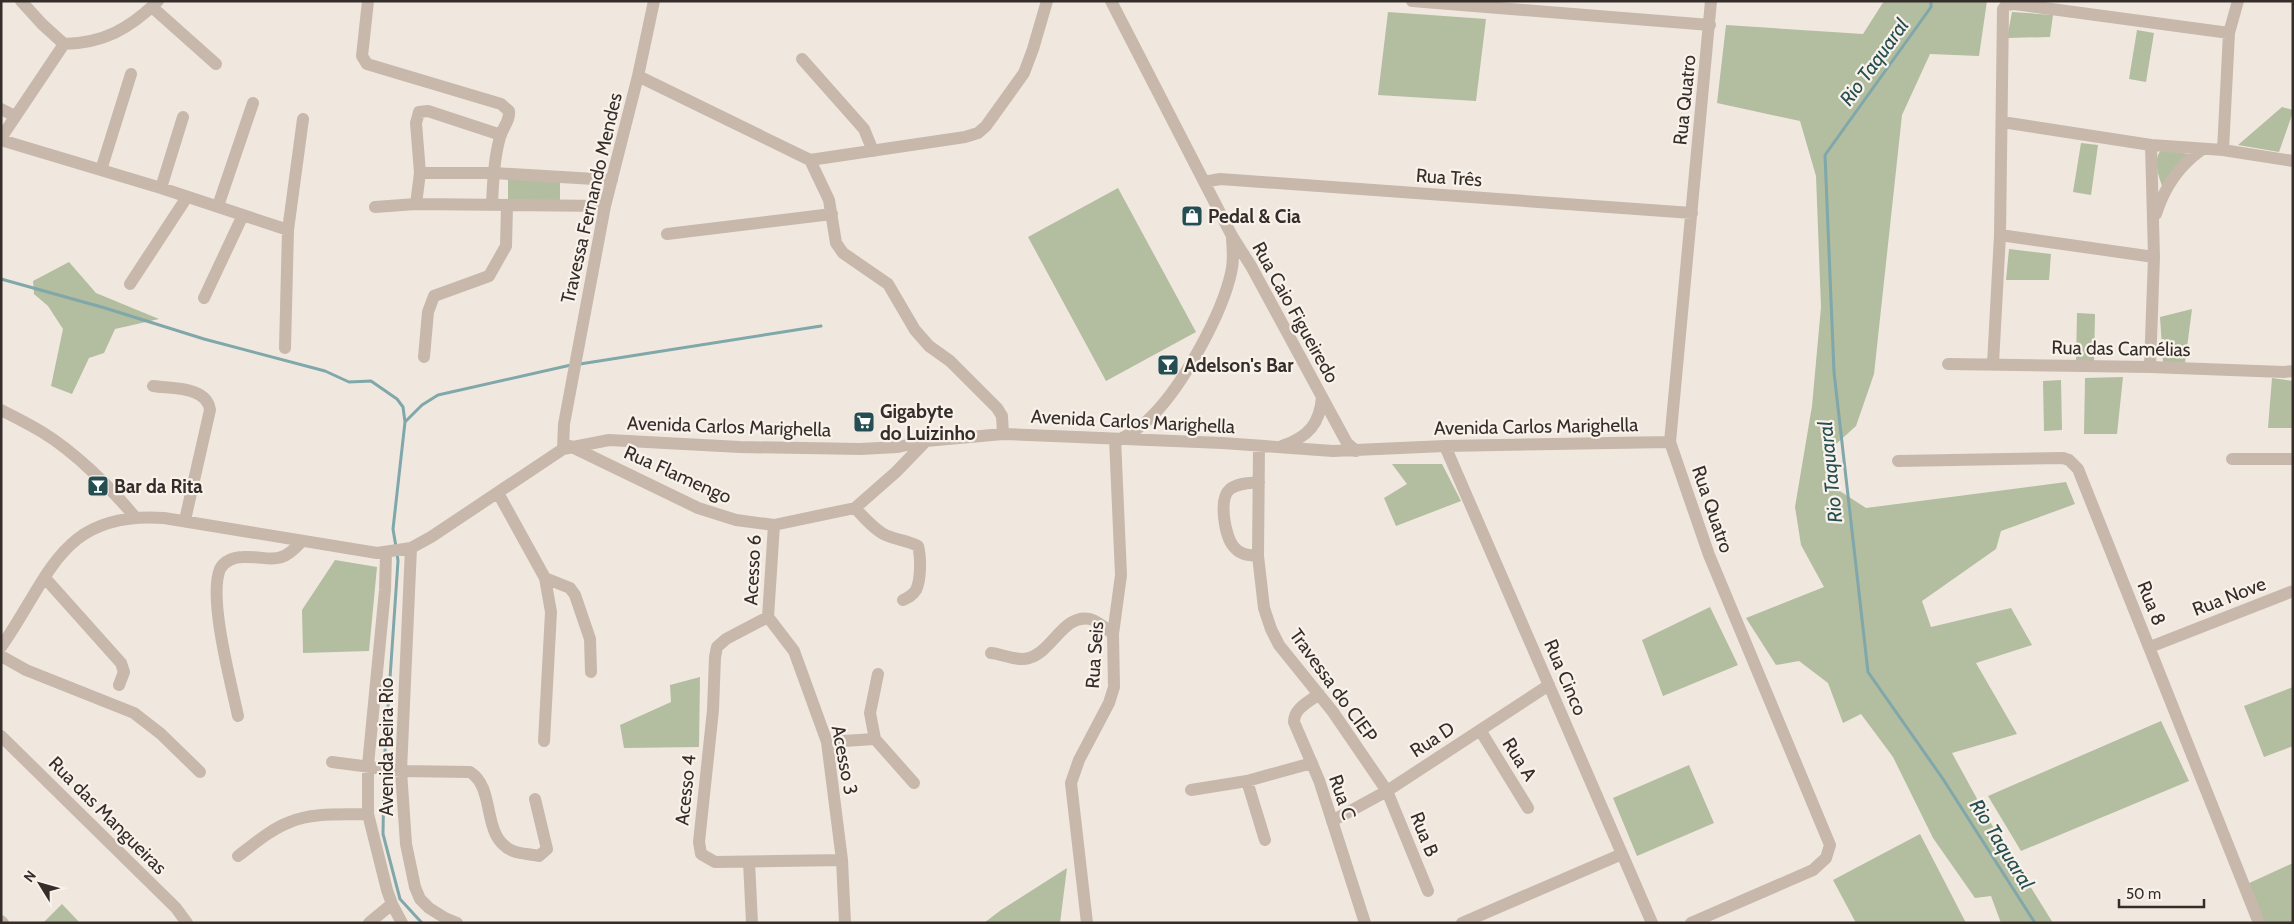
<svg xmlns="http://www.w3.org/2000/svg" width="2294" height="924" font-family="Cabin,sans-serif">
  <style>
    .green { fill: #b3bda0 }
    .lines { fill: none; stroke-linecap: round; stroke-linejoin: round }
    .stream { stroke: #80a7aa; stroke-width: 3 }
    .minor { stroke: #c7b8ab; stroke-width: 12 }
    .labels { text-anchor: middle; stroke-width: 4.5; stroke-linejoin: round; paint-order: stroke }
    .street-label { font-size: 19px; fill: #352d2a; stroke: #f8f2ea }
    .poi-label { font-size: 19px; font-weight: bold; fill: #352d2a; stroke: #f8f2ea; text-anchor: start }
    .water-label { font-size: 20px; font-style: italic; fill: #244e52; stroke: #f8f2ea }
  </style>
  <rect width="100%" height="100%" fill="#f0e8de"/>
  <path class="green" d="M 1884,1 L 1987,1 L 1979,56 L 1930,54 L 1902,115 L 1874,374 L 1856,426 L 1825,454 L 1826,482 L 1866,508 L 2066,482 L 2075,504 L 2001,531 L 1996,549 L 1922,601 L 1931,627 L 2011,608 L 2032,645 L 1976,663 L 2017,734 L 1952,753 L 1987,817 L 2053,923 L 2001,923 L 1991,896 L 1975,898 L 1933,838 L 1893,757 L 1861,714 L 1843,723 L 1828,683 L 1799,661 L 1776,665 L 1746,618 L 1824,587 L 1801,545 L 1795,507 L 1812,406 L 1821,307 L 1816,176 L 1800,121 L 1717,103 L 1726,25 L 1863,34 Z
    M 1388,12 L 1486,19 L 1476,101 L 1378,95 Z
    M 2012,12 L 2053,15 L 2050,37 L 2007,38 Z
    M 2137,30 L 2154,33 L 2146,82 L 2129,79 Z
    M 2282,107 L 2293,110 L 2293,112 L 2279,152 L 2238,145 Z
    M 2081,143 L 2098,145 L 2091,195 L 2073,192 Z
    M 2161,150 L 2189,154 L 2163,189 C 2159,176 2152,161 2161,150 Z
    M 508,175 L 560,175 L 560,200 L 508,200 Z
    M 1118,188 L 1196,332 L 1106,381 L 1028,237 Z
    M 2009,249 L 2051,254 L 2049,280 L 2006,280 Z
    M 69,262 L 96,293 L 159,319 L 115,329 L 104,353 L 89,358 L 72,394 L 51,386 L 63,329 L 48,306 L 34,294 L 33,281 Z
    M 2192,309 L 2185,363 L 2163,362 L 2160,317 Z
    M 2077,313 L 2095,314 L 2094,364 L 2076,363 Z
    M 2123,377 L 2117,434 L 2084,434 L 2085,378 Z
    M 2272,378 L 2293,381 L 2293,428 L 2268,428 Z
    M 2061,380 L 2062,430 L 2044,431 L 2043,381 Z
    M 1392,464 L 1442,464 L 1461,501 L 1396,526 L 1384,498 L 1407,484 Z
    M 335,560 L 377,567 L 369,651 L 303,653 L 302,610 Z
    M 1710,607 L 1738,665 L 1663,696 L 1642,640 Z
    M 700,677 L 699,747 L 624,748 L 620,725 L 671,702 L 670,685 Z
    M 2293,687 L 2293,746 L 2264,757 L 2244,706 Z
    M 2161,721 L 2189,781 L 2021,851 L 1988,796 Z
    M 1689,765 L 1714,823 L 1637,856 L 1613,798 Z
    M 1920,834 L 1966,923 L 1856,923 L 1833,880 Z
    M 2293,863 L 2293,923 L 2262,923 L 2245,885 Z
    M 1067,868 L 1060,923 L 984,923 L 1001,910 Z
    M 62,904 L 80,923 L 43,923 Z"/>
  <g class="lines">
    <path class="stream" d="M 1931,1 L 1931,7 L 1825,155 L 1834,372 L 1868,672 L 1943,779 L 2035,923
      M 1,279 L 105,308 L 204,339 L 325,371 L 349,382 L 371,381 L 397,399 L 403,407 L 405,422 L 393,529 L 396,547
      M 580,364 L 821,326
      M 405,422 L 422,405 L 438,395 L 571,365
      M 384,766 L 398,561 L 397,553
      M 384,772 L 383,834 L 400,899 L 422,923"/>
    <path class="minor" d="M 21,1 L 42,24 L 64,44
      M 368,1 L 362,56 L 367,64 L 501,104 L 509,111 C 510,121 503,127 500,137 C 494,159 493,182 492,204
      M 1111,1 L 1232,236 L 1251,266 L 1347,443 L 1356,451
      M 1412,1 L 1710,25
      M 152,7 L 216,64
      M 64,44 C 104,43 129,29 158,1
      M 802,59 L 864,129 L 873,151
      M 638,76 L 810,160 L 965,137 L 978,133 L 986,126 L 1024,73 L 1033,49 L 1047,1
      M 1,109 L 15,116
      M 2002,122 L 2151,145 L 2223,150 L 2293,161
      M 1,138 L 64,44
      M 1,140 L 161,188 L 288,230
      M 2223,150 L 2229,33 L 2238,1
      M 810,160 L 829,200 L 836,243 L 843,253 L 888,284 L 915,330 L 929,346 L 950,361 L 997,408 L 1002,416 L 1003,434
      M 101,170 L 131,74
      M 420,173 L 493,173 L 612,180
      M 1204,182 L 1220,179 L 1692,213
      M 161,188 L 183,117
      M 416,204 L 420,173 L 416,123 L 419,112 L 428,111 L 501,135
      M 218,206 L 253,103
      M 375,207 L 416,204 L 605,206
      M 2156,214 C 2164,188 2180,165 2201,150
      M 667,234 L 832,214
      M 2000,235 L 2154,257
      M 130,284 L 187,197
      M 204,298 L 243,215
      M 285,348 L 288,230 L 303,119
      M 424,357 L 428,312 L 434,296 L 489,276 L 506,246 L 507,205
      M 1948,364 L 2150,367 L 2284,372 L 2293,371
      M 1993,364 L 2000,235 L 2003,9 L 2006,5 L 2014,4 L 2229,33
      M 2150,367 L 2154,257 L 2151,145
      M 153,386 C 172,389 207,386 210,410 L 185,520
      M 1,410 C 15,417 29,424 42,432 C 75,452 110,487 135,517
      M 1119,440 C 1132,433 1143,426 1153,415 C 1183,385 1222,314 1231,273 C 1234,261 1233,250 1232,239
      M 570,446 L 698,508 L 736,520 L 774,525 L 855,508 L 896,472 L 926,441
      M 1259,446 L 1258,556 L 1264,608 L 1271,629 L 1279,645 L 1333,712 L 1387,791 L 1428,891
      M 1282,446 C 1308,437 1320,424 1322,397
      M 1445,446 L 1652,923
      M 563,449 L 564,424 L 605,206 L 638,76 L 654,1
      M 2232,459 L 2293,459
      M 1898,461 L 2063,458 L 2069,460 L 2078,469 L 2259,923
      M 498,493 L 545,578 L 551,612 L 544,741
      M 855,508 C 864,517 875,531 888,536 C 898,540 908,541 918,546 C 921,557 921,580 916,590 C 913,595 909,597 903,600
      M 411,548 L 401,771 L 406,844 L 415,887 L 420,899 L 429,908 L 445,918 L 457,923
      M 386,554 L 385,590 L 368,765 L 368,814 L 387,890 L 392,904 L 402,923
      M 1258,556 C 1249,555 1240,555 1234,547 C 1225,537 1218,499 1230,489 C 1238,483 1249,483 1259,482
      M 45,578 L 121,663 L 124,672 L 119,685
      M 545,578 L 570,588 L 575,595 L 590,639 L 591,672
      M 768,617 L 726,639 L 717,647 L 715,657 L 713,710 L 699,842 L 701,854 L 715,862 L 842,860
      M 768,617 L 794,651 L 827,742 L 842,860 L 845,923
      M 768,617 L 774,525
      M 1,647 C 51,576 60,511 164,518 L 377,553 L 411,548 L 431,537 L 563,449 L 609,440 L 740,447 L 860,449 L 898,447 L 926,441 L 1003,434 L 1222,443 L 1333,451 L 1445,446 L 1670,442
      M 2150,647 L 2293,591
      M 991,653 C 1003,654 1018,662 1029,658 C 1052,652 1064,613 1090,619 C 1098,621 1107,629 1113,634
      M 1,656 L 26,670 L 134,713 L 161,734 L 200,772
      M 878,674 L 870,713 L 875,739 L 914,783
      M 1319,694 C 1309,702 1294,708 1294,722 L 1319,780 L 1365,923
      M 238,716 C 231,683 208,598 220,569 C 224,561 234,557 243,557 C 271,556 279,567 301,542
      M 1480,730 L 1528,808
      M 1,736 L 176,908 L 187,923
      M 827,742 L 875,739
      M 332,762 L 401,771 L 470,772 C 497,789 480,837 513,851 C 520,854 531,854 539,856 L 547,849 L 535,799
      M 1247,781 L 1265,840
      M 1191,790 L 1247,781 L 1312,763
      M 1332,821 L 1387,791 L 1549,685
      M 238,856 C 254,844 271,829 290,822 C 314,812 343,815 368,814
      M 749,862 L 752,923
      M 1,921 L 3,923
      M 369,923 L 392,904
      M 1087,923 L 1071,783 L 1079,760 L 1109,703 L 1114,687 L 1113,634 L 1121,575 L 1115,439
      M 1462,923 L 1622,854
      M 1691,923 L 1813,870 L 1826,858 L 1830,845 L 1709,555 L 1670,442 L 1711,1"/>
  </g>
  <defs>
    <g id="shop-square" transform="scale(1.125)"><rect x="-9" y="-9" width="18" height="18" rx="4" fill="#244e52" stroke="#f8f2ea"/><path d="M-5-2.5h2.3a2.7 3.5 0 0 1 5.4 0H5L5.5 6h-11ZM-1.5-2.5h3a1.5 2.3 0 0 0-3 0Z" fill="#fff"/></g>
    <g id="bar-square" transform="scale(1.125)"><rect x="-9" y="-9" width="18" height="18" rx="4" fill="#244e52" stroke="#f8f2ea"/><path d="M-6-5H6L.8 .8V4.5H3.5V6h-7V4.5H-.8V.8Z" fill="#fff"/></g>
    <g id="supermarket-square" transform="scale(1.125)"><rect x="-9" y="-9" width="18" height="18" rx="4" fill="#244e52" stroke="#f8f2ea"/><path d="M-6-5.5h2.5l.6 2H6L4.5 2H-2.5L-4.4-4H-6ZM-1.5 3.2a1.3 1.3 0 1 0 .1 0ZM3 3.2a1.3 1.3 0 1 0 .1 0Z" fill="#fff"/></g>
  </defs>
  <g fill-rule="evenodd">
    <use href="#shop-square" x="1192" y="216"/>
    <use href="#bar-square" x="1168" y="365"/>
    <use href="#supermarket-square" x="864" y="422"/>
    <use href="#bar-square" x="98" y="486"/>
  </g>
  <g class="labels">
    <g class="street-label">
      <text transform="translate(1684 100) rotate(-84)" y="7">Rua Quatro</text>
      <text transform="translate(1449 177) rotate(4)" y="7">Rua Três</text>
      <text transform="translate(591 198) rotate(-77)" y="7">Travessa Fernando Mendes</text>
      <text transform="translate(1296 312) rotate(61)" y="7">Rua Caio Figueiredo</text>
      <text transform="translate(2121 348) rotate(1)" y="7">Rua das Camélias</text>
      <text transform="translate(1133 421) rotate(3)" y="7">Avenida Carlos Marighella</text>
      <text transform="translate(729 426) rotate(2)" y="7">Avenida Carlos Marighella</text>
      <text transform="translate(1536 426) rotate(-1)" y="7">Avenida Carlos Marighella</text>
      <text transform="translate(678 474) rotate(24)" y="7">Rua Flamengo</text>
      <text transform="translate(1713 509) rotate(71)" y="7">Rua Quatro</text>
      <text transform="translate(752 570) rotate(-87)" y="7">Acesso 6</text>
      <text transform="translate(2229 596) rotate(-21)" y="7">Rua Nove</text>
      <text transform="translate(2152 603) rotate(68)" y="7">Rua 8</text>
      <text transform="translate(1094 655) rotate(-86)" y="7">Rua Seis</text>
      <text transform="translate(1566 677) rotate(67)" y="7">Rua Cinco</text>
      <text transform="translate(1334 685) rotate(54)" y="7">Travessa do CIEP</text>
      <text transform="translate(1432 739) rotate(-33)" y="7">Rua D</text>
      <text transform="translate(386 747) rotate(-90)" y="7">Avenida Beira Rio</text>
      <text transform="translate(1520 759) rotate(58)" y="7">Rua A</text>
      <text transform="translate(845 760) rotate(79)" y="7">Acesso 3</text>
      <text transform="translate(685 790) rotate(-84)" y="7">Acesso 4</text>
      <text transform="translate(1343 797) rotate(71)" y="7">Rua C</text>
      <text transform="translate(108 815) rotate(45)" y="7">Rua das Mangueiras</text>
      <text transform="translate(1425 834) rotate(68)" y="7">Rua B</text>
    </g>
    <g class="poi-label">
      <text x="1208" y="223">Pedal &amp; Cia</text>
      <text x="1184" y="372">Adelson's Bar</text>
      <text x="880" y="418">Gigabyte<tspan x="880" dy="22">do Luizinho</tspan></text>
      <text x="114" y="493">Bar da Rita</text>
    </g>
    <g class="water-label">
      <text transform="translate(1874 62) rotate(-54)" y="7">Rio Taquaral</text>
      <text transform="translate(1830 472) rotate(-96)" y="7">Rio Taquaral</text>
      <text transform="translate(2002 844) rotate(58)" y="7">Rio Taquaral</text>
    </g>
  </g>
  <rect width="2294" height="924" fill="none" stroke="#352d2a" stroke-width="5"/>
  <g transform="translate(40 884) rotate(307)" stroke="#f8f2ea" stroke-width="4" paint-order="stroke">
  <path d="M0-4L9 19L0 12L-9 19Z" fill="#352d2a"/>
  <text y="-8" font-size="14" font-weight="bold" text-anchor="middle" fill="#352d2a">N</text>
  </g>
  <path d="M2119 899v8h85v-8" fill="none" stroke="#352d2a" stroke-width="2.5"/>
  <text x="2126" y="899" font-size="15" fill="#352d2a" stroke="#f8f2ea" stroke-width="4" paint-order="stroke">50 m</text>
</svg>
